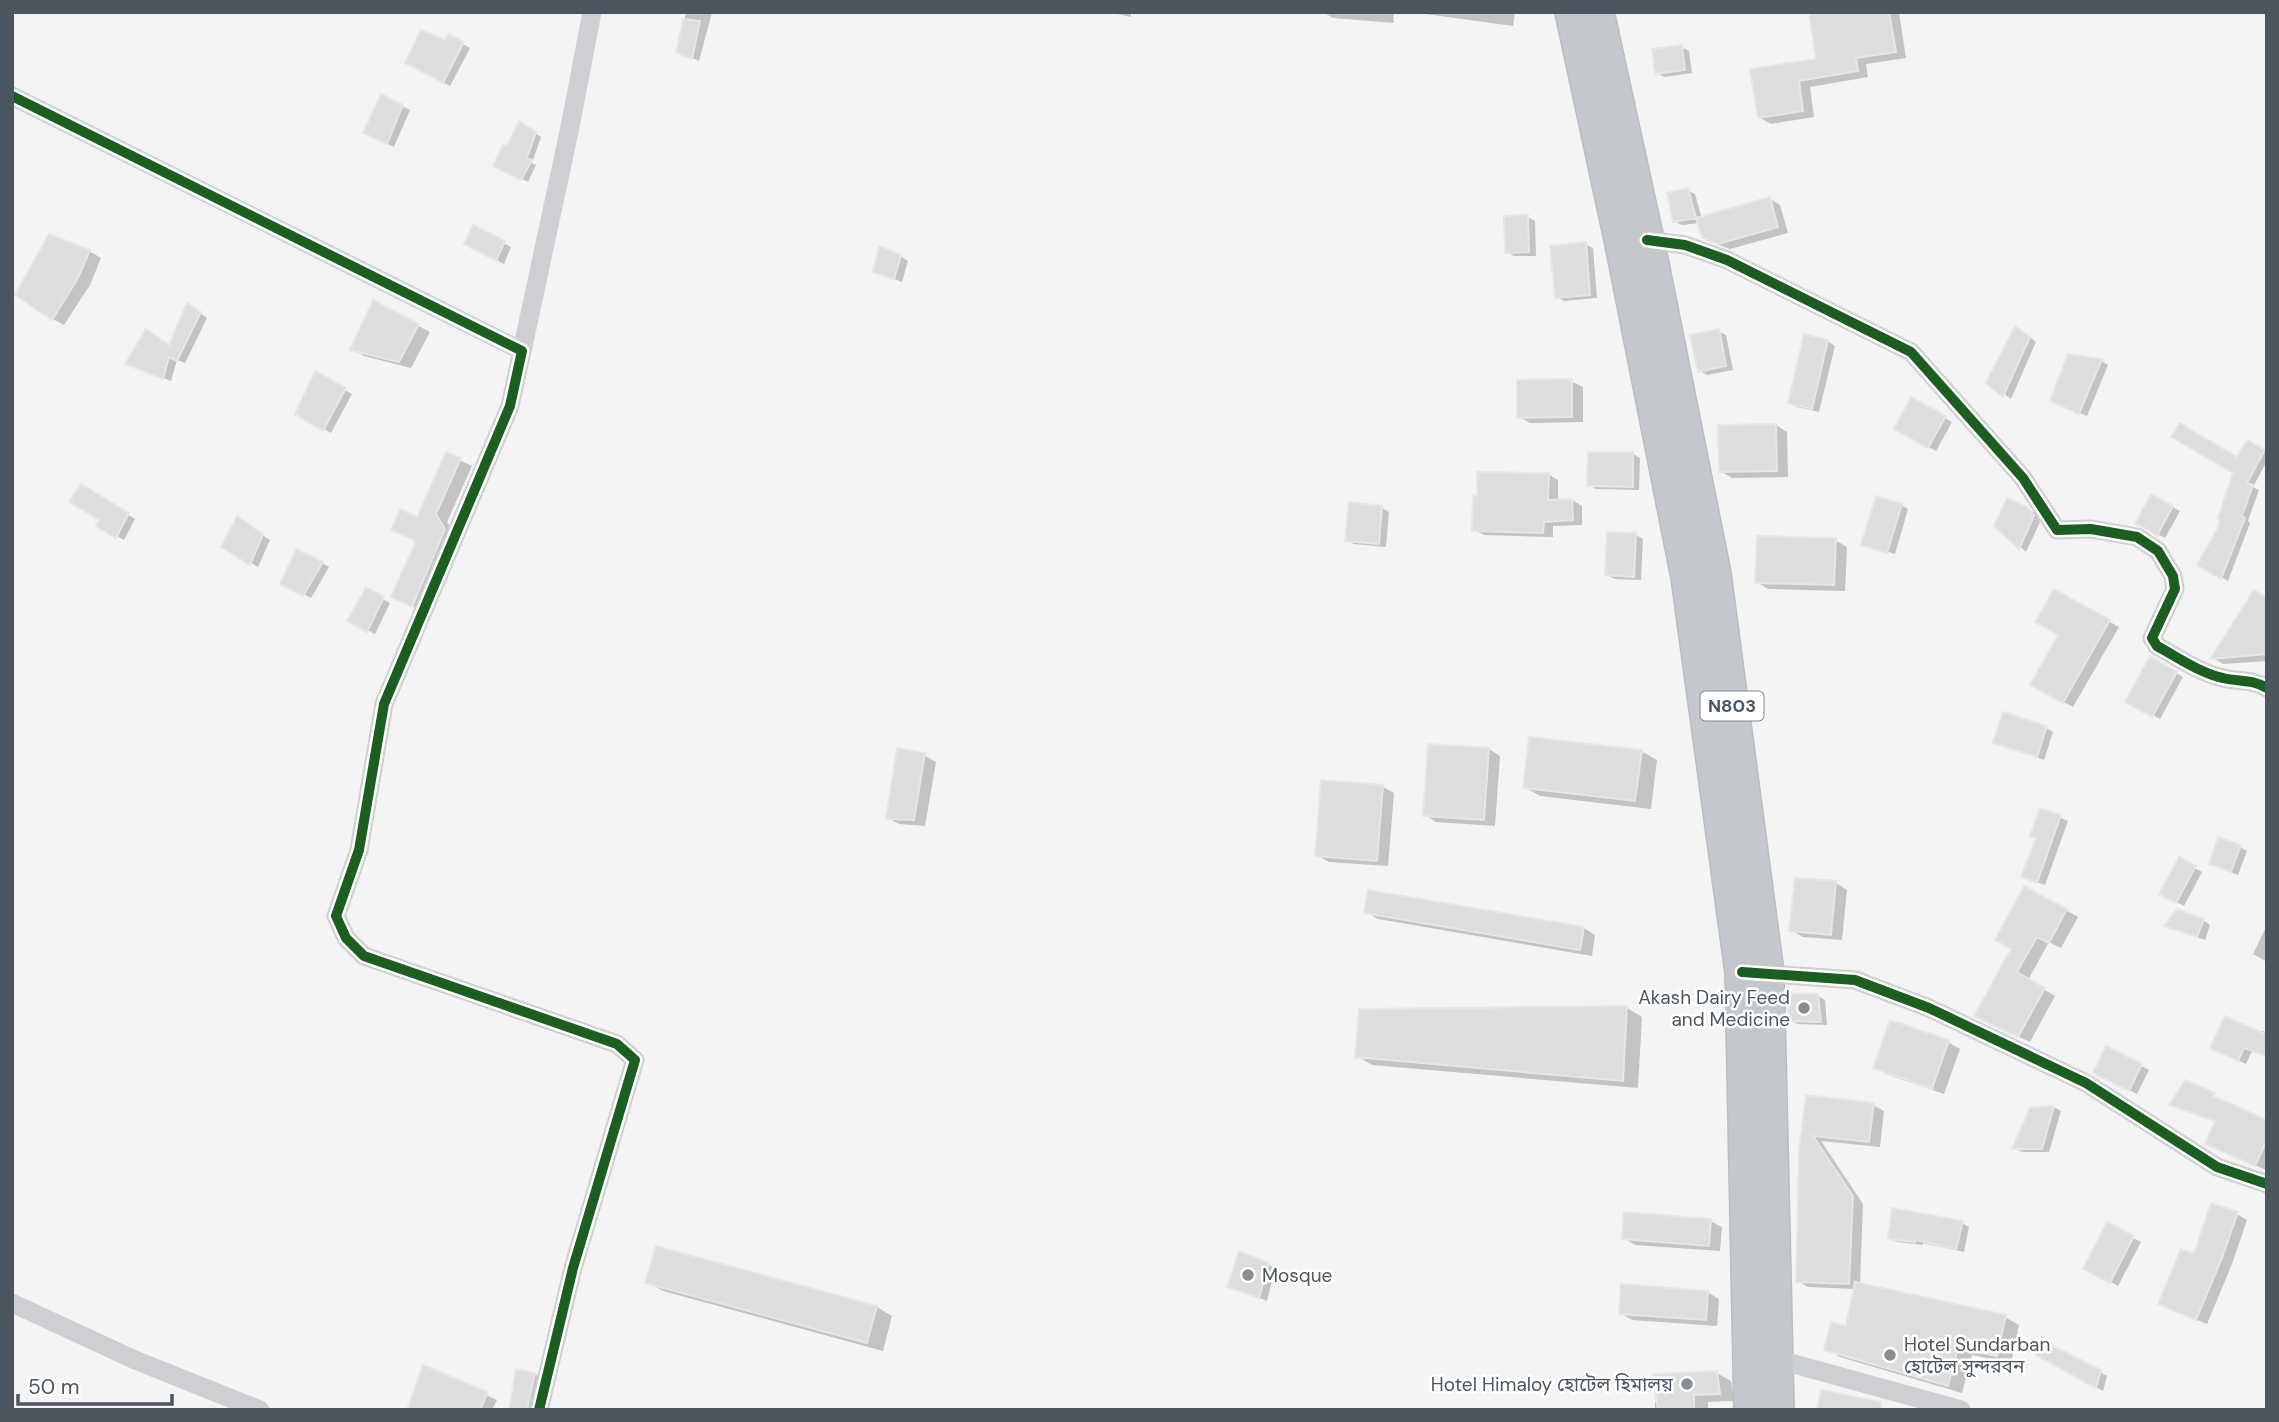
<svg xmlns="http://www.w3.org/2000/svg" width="2279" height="1422" font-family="'DM Sans','Noto Sans Bengali',sans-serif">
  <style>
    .shadow { fill: #0003 }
    .building { fill: #ddddde; stroke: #e5e6e6; stroke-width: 2 }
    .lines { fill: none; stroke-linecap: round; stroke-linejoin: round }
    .trunk-casing { stroke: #b9bec2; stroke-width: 36 }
    .minor { stroke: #cdcfd2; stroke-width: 19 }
    .trunk { stroke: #c4c8cc; stroke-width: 33 }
    .cycleway-casing { stroke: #fff; stroke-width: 15 }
    .cycleway { stroke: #1b5e20; stroke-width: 10 }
    .poi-dot { fill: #868d94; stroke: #fff; stroke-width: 2.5 }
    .labels { text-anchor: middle; stroke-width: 5; stroke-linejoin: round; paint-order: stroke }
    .shield { fill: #fff; stroke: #808990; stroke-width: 2 }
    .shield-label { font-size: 18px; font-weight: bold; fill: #4a5660 }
    .poi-label { font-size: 19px; fill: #4a5660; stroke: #fff; text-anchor: end }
  </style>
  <rect width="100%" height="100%" fill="#f4f4f4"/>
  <path class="shadow" d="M 686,12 L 712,12 L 699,61 L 678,52 Z
    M 1108,12 L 1131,12 L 1131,17 Z
    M 1323,12 L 1393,12 L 1394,23 L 1333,18 Z
    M 1411,12 L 1515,12 L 1513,26 Z
    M 1811,12 L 1899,12 L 1906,58 L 1866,64 L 1868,77 L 1810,87 L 1814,117 L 1771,124 L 1759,117 L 1818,60 Z
    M 449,36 L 470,48 L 450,86 L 407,62 L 446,42 Z
    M 1681,47 L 1689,51 L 1692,73 L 1664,77 L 1657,73 Z
    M 402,106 L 410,110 L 394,147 L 372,136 Z
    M 520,124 L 541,137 L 532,163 L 536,165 L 528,182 L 495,165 L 507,148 Z
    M 1687,190 L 1695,194 L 1702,219 L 1770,199 L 1780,205 L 1788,233 L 1730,249 L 1714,243 L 1703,237 L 1699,223 L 1682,225 L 1674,221 Z
    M 1528,217 L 1535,221 L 1536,256 L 1514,256 L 1507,252 Z
    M 473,227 L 511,247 L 504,264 L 466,244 Z
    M 1585,244 L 1593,248 L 1597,298 L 1564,301 L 1557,297 Z
    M 89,251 L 101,258 L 90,285 L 64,325 L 53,319 Z
    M 900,256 L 908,261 L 902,282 L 882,275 Z
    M 374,303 L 430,332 L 411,368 L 364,356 L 353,349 Z
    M 195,309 L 207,318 L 185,363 L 177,360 L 171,381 L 135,368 L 170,347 Z
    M 1718,331 L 1726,335 L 1733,370 L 1707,375 L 1700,371 Z
    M 2023,332 L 2036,342 L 2011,399 L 1989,382 Z
    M 1828,341 L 1835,346 L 1819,412 L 1797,407 L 1790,402 Z
    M 2101,361 L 2108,365 L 2087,416 L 2059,404 Z
    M 320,376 L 352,394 L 331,433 L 297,413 Z
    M 1571,381 L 1583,387 L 1583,422 L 1530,423 L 1519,417 Z
    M 1912,400 L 1952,422 L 1936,451 L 1896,429 Z
    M 1776,425 L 1787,432 L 1788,477 L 1732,478 L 1720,471 Z
    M 2247,442 L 2267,453 L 2267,461 L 2253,487 L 2259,490 L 2248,521 L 2250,523 L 2228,581 L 2199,564 L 2219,529 Z
    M 447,454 L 472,466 L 447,522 L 455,536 L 424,612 L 405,603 L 418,542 L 418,519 Z
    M 1633,454 L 1640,458 L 1639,490 L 1596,489 L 1589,485 Z
    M 1548,474 L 1558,480 L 1558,501 L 1572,500 L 1582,506 L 1582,525 L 1553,526 L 1553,537 L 1484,535 L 1474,530 Z
    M 81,486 L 135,519 L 124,540 L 98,526 L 102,520 Z
    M 2152,496 L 2180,511 L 2165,538 L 2137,524 Z
    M 1350,504 L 1382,508 L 1389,512 L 1386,547 L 1354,544 L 1347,540 Z
    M 1901,505 L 1908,509 L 1895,554 L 1863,544 Z
    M 2027,509 L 2035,513 L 2040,522 L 2026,552 L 1996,525 Z
    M 243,523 L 270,540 L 258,567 L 223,547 Z
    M 1636,535 L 1643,539 L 1641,580 L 1614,579 L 1607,574 Z
    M 1835,540 L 1847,547 L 1845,591 L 1768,589 L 1757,582 Z
    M 322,563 L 329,567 L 311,598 L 289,587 Z
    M 366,590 L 390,603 L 375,634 L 349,620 Z
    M 2054,591 L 2119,627 L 2073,707 L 2032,685 L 2060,634 Z
    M 2267,600 L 2267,661 L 2223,664 L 2213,658 Z
    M 2151,658 L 2183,677 L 2160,719 L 2127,701 Z
    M 2046,728 L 2053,732 L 2044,760 L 1995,742 Z
    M 1430,746 L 1489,749 L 1500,756 L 1495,826 L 1436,822 L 1425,815 Z
    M 1641,751 L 1657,760 L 1651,809 L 1540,796 L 1525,787 Z
    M 924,755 L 936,762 L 925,826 L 899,824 L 888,818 Z
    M 1383,787 L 1394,793 L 1388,866 L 1329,862 L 1317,855 Z
    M 2041,810 L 2068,821 L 2045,885 L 2031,880 Z
    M 2240,847 L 2247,851 L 2238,875 L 2218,867 Z
    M 2179,859 L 2202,872 L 2184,906 L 2161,894 Z
    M 1836,883 L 1847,890 L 1842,940 L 1803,937 L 1791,930 Z
    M 2025,888 L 2078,917 L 2061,948 L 2049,942 L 2028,980 L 2055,996 L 2030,1042 L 1988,1022 L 2013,949 Z
    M 1370,892 L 1584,928 L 1595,935 L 1592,956 L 1378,919 L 1366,912 Z
    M 2203,920 L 2210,925 L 2205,940 L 2174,929 Z
    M 2267,925 L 2267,962 L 2253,954 Z
    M 1818,996 L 1825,1000 L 1827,1025 L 1798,1024 L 1791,1020 Z
    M 1627,1008 L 1642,1017 L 1638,1088 L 1372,1065 L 1357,1056 Z
    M 1891,1022 L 1948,1042 L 1960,1049 L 1944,1094 L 1886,1074 L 1875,1067 Z
    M 2262,1031 L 2267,1032 L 2267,1056 L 2252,1051 L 2246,1064 L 2219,1052 L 2261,1034 Z
    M 2107,1048 L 2149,1070 L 2137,1094 L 2102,1076 Z
    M 2214,1095 L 2223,1102 L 2267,1121 L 2266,1170 L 2217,1149 L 2216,1122 L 2172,1104 Z
    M 1807,1097 L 1873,1105 L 1884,1111 L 1880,1147 L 1821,1141 L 1863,1204 L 1860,1285 L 2005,1317 L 2019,1325 L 2011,1363 L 1972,1355 L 1962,1393 L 1840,1357 L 1826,1349 L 1847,1329 L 1856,1289 L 1808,1287 L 1798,1281 Z
    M 2054,1107 L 2061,1111 L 2049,1152 L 2022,1152 L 2015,1148 L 2032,1109 Z
    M 2237,1214 L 2247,1220 L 2232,1264 L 2207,1324 L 2170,1309 Z
    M 1710,1221 L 1722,1227 L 1720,1251 L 1635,1245 L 1624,1238 Z
    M 1962,1223 L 1969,1227 L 1964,1252 L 1923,1243 L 1923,1245 L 1897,1242 L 1890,1238 Z
    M 2108,1225 L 2141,1242 L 2118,1286 L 2085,1268 Z
    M 1268,1264 L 1275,1269 L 1267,1301 L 1229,1286 Z
    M 647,1282 L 877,1307 L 892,1316 L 883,1351 L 663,1291 Z
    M 1707,1292 L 1719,1299 L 1717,1326 L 1632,1320 L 1620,1313 Z
    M 2038,1354 L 2100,1372 L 2107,1376 L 2103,1391 Z
    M 424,1367 L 497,1400 L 492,1410 L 409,1410 Z
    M 518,1371 L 535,1374 L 542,1378 L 534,1410 L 511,1410 Z
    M 1717,1373 L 1731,1381 L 1734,1401 L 1708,1402 L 1708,1410 L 1655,1410 L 1655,1402 Z"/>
  <path class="building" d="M 1809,12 L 1889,12 L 1896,52 L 1856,58 L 1858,71 L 1799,81 L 1803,111 L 1758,118 L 1750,69 L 1816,59 Z
    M 683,19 L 700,21 L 692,59 L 676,53 Z
    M 421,30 L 445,40 L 449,34 L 464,42 L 443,83 L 405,63 Z
    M 1682,45 L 1685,70 L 1655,74 L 1652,49 Z
    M 381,94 L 403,105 L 387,144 L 363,133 Z
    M 519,121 L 536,132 L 527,158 L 532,160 L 521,180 L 493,166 L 503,144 L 507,146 Z
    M 1688,188 L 1696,218 L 1673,222 L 1667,193 Z
    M 1770,197 L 1778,227 L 1718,244 L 1702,238 L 1696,218 Z
    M 1528,215 L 1529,252 L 1505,253 L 1504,216 Z
    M 473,225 L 505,241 L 496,261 L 464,244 Z
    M 49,234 L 90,250 L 78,278 L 52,320 L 15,295 Z
    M 1586,242 L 1590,295 L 1555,298 L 1550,246 Z
    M 879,246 L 901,255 L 894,280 L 873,272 Z
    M 373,300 L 419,324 L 399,362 L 350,350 Z
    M 187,303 L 201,312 L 177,361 L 169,357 L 163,379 L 125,364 L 146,329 L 169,345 Z
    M 2015,326 L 2030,337 L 2003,397 L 1986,383 Z
    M 1719,329 L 1726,366 L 1698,372 L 1690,335 Z
    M 1804,334 L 1828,340 L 1812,409 L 1788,403 Z
    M 2068,354 L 2102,359 L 2079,414 L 2050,401 Z
    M 315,371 L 346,388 L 323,431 L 295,414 Z
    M 1572,379 L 1572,417 L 1517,418 L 1517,380 Z
    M 1911,397 L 1946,416 L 1928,448 L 1894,429 Z
    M 2180,423 L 2237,457 L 2247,440 L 2265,450 L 2247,483 L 2253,485 L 2242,516 L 2245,518 L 2221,579 L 2197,565 L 2218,528 L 2220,520 L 2218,518 L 2233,473 L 2171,437 Z
    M 1776,424 L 1777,471 L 1719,472 L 1718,425 Z
    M 446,452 L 461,458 L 436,514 L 445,529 L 412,607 L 391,597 L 416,541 L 391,530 L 400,509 L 417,517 Z
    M 1588,452 L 1633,452 L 1633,487 L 1587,486 Z
    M 1477,472 L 1549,473 L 1548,500 L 1572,499 L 1573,520 L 1544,522 L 1543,533 L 1472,531 L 1473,495 L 1477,496 Z
    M 81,484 L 129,513 L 116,538 L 96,526 L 99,520 L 69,502 Z
    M 2151,494 L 2173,506 L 2157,536 L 2144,527 L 2135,524 Z
    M 1876,496 L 1902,504 L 1887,553 L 1861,545 Z
    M 2007,498 L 2027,507 L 2034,516 L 2019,549 L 1994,526 Z
    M 1349,502 L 1382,506 L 1379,544 L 1345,541 Z
    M 237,516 L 263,534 L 250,565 L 221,547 Z
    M 1607,532 L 1636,533 L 1634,577 L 1605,575 Z
    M 1757,536 L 1836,538 L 1834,585 L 1755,583 Z
    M 296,549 L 323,562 L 303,596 L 280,584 Z
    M 366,587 L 384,597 L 367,632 L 347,621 Z
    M 2054,589 L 2110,620 L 2063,703 L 2030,685 L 2058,635 L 2035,622 Z
    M 2254,590 L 2267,598 L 2267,654 L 2210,659 Z
    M 2150,656 L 2177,672 L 2152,717 L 2125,702 Z
    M 2003,712 L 2047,726 L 2037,757 L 1993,743 Z
    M 1529,737 L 1642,750 L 1635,801 L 1523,788 Z
    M 1428,744 L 1489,748 L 1484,820 L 1423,816 Z
    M 897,748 L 925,753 L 914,820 L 886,819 Z
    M 1321,780 L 1383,785 L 1377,861 L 1315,856 Z
    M 2040,808 L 2061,815 L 2037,883 L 2021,877 L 2036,838 L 2030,836 Z
    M 2218,837 L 2241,845 L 2231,872 L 2209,864 Z
    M 2179,857 L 2196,866 L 2176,903 L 2159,894 Z
    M 1795,878 L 1836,881 L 1831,935 L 1789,931 Z
    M 2024,886 L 2067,909 L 2049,943 L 2037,937 L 2017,972 L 2045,988 L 2018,1037 L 1974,1016 L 2011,949 L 1995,940 Z
    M 1368,890 L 1584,927 L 1580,950 L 1364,913 Z
    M 2177,909 L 2204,919 L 2197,937 L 2164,926 Z
    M 1787,994 L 1818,994 L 1821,1022 L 1789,1021 Z
    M 1627,1006 L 1623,1081 L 1355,1057 L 1359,1009 Z
    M 2225,1016 L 2267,1035 L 2267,1056 L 2244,1048 L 2238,1061 L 2210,1048 Z
    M 1890,1020 L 1949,1040 L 1932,1089 L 1873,1068 Z
    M 2106,1046 L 2142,1064 L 2129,1091 L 2093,1073 Z
    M 2185,1080 L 2215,1093 L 2213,1096 L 2267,1120 L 2267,1140 L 2255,1166 L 2205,1144 L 2215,1121 L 2169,1105 Z
    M 1806,1095 L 1874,1103 L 1869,1142 L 1813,1136 L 1853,1196 L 1849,1284 L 1796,1282 L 1799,1151 Z
    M 2054,1106 L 2042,1149 L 2012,1149 L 2030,1108 Z
    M 2211,1203 L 2238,1212 L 2222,1258 L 2196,1320 L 2158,1304 L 2181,1249 L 2194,1254 Z
    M 1892,1208 L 1963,1221 L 1956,1249 L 1916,1240 L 1915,1242 L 1888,1239 Z
    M 1624,1212 L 1711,1219 L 1709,1246 L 1622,1239 Z
    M 2107,1222 L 2134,1236 L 2110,1283 L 2083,1269 Z
    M 656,1246 L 877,1306 L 867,1343 L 645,1283 Z
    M 1239,1251 L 1269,1263 L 1259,1298 L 1227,1287 Z
    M 1855,1282 L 2006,1315 L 1997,1356 L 1958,1348 L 1948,1386 L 1824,1350 L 1831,1322 L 1846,1326 Z
    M 1621,1284 L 1708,1291 L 1706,1320 L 1619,1314 Z
    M 2042,1340 L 2101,1370 L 2096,1388 L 2036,1355 Z
    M 423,1365 L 488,1392 L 480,1410 L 407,1410 Z
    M 516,1369 L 535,1373 L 527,1410 L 509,1410 Z
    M 1717,1371 L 1720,1394 L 1694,1395 L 1694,1410 L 1658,1410 L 1653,1374 Z
    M 1821,1390 L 1881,1402 L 1881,1410 L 1817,1410 Z"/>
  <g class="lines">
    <g class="trunk-casing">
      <path id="trunk" d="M 1572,12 L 1621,239 L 1688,577 L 1742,972 L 1751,1410
        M 1597,12 L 1647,240 L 1714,574 L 1767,973 L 1777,1410"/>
    </g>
    <path class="minor" d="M 12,96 L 522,351 L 510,406 L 384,704 L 359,850 L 336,916 L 346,938 L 364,956 L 617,1044 L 635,1060 L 573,1268 L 539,1410
      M 1647,240 L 1685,245 L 1727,260 L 1911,352 L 2023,478 L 2057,530 L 2091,529 L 2137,537 L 2158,551 L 2173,576 L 2175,589 L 2152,638 L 2157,646 C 2177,657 2200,673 2223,678 C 2239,682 2252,679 2267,688
      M 522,351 L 570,127 L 592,12
      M 1757,973 L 1855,980 L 1929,1008 L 2086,1083 L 2217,1167 L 2267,1184
      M 12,1303 L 135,1360 L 260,1410
      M 1776,1359 L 1961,1410"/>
    <use href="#trunk" class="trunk"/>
    <g class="cycleway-casing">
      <path id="cycleway" d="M 12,96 L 522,351 L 510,406 L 384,704 L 359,850 L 336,916 L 346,938 L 364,956 L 617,1044 L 635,1060 L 573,1268 L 539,1410
        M 1647,240 L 1685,245 L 1727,260 L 1911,352 L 2023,478 L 2057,530 L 2091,529 L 2137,537 L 2158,551 L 2173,576 L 2175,589 L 2152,638 L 2157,646 C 2177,657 2200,673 2223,678 C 2239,682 2252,679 2267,688
        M 1742,972 L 1855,980 L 1929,1008 L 2086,1083 L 2217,1167 L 2267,1184"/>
    </g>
    <use href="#cycleway" class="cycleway"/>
  </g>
  <g class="poi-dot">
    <circle cx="1804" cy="1008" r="7"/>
    <circle cx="1248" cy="1275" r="7"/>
    <circle cx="1890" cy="1355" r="7"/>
    <circle cx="1687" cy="1384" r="7"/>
  </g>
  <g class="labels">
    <rect class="shield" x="1700.5" y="691.5" width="63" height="29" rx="5"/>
    <g class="shield-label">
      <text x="1732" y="712">N803</text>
    </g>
    <g class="poi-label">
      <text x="1790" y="1004">Akash Dairy Feed<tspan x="1790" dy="22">and Medicine</tspan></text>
      <text x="1262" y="1282" text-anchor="start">Mosque</text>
      <text x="1904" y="1351" text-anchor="start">Hotel Sundarban<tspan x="1904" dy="22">হোটেল সুন্দরবন</tspan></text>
      <text x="1673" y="1391">Hotel Himaloy হোটেল হিমালয়</text>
    </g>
  </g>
  <rect width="2279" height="1422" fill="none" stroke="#4a5660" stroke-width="28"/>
  <path d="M18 1394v10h154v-10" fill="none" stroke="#4a5660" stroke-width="3.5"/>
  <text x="28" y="1394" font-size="21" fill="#4a5660" stroke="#ffffff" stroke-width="5" paint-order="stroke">50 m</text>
</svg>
